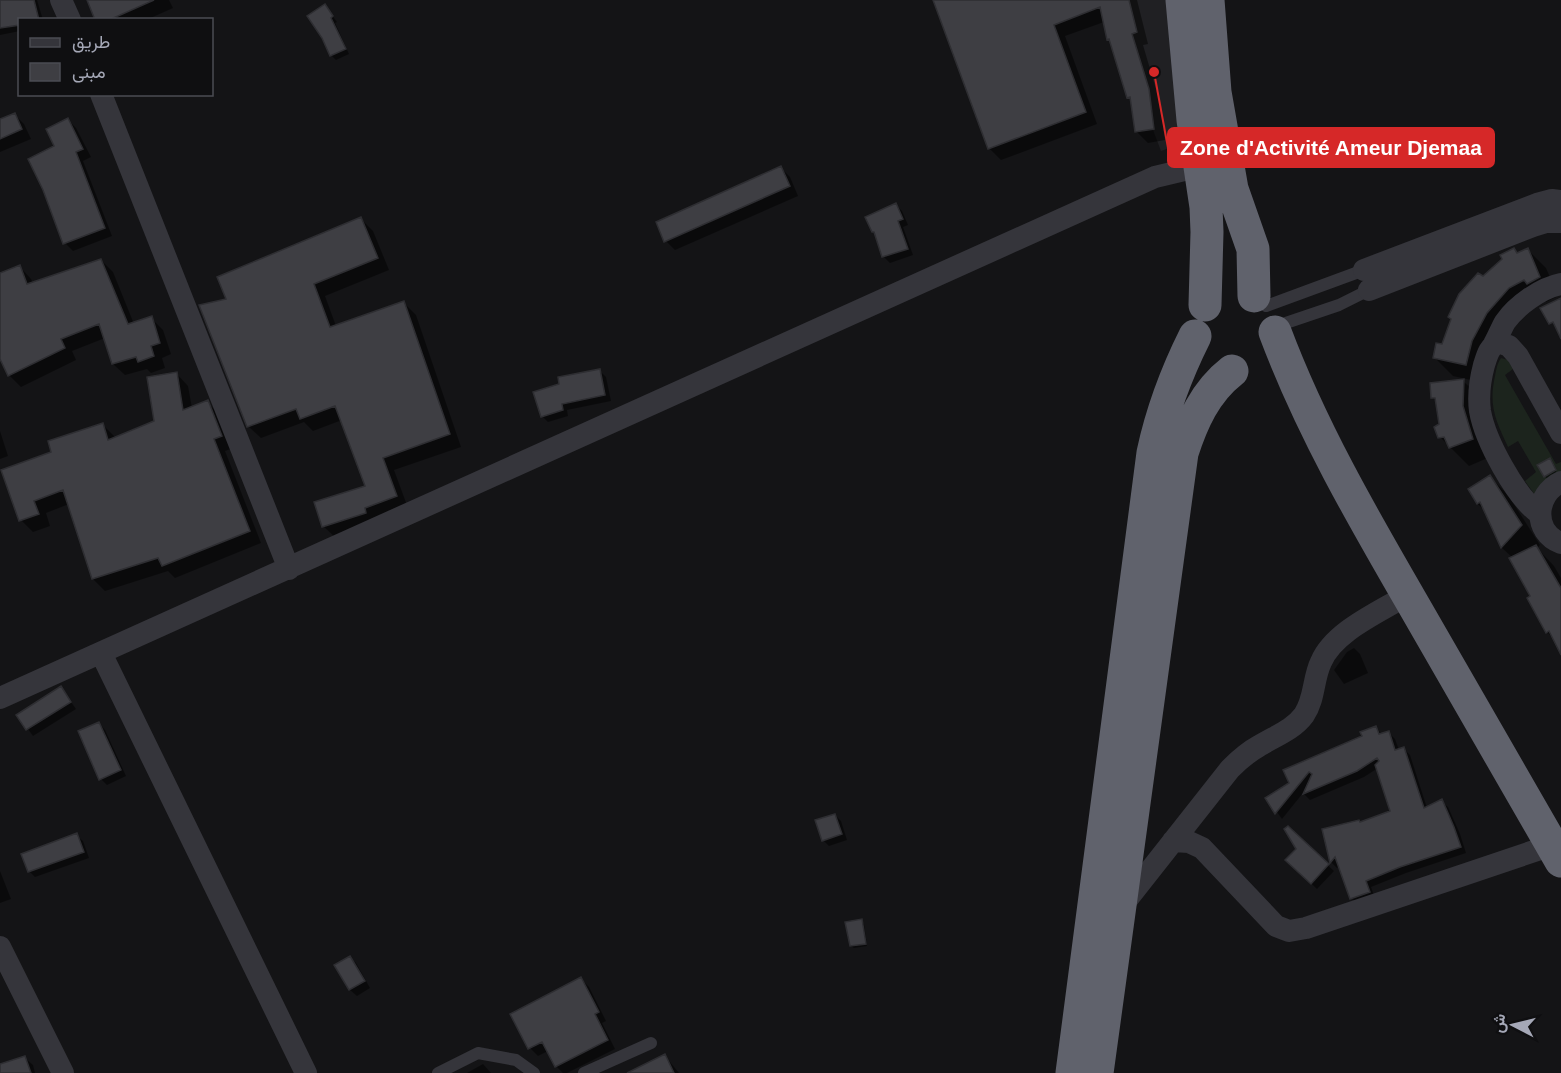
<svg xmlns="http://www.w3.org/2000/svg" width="1561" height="1073" font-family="Arial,Vazirmatn,sans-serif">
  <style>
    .built { fill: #202023 }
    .green { fill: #1c241d }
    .shadow { fill: #0007 }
    .building { fill: #3e3e43; stroke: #2e2e32; stroke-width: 1.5 }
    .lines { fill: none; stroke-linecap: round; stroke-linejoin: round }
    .lane { stroke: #35353b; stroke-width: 12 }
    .street { stroke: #35353b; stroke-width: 22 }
    .highway { stroke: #60626c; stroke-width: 33 }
    .leader { fill: none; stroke: #d62828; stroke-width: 2 }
    .callout-dot { fill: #d62828; stroke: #0f0f11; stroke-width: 2 }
    .callout { fill: #d62828; stroke: #d62828; stroke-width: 2 }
    .callout-label { font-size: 21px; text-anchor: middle; font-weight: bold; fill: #fff }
  </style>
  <rect width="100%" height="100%" fill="#141416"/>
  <path class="built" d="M 1104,0 L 1171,0 L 1181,144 L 1161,151 Z"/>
  <path class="green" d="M 1501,358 L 1508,360 L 1513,369 L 1505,375 L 1556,464 L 1561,462 L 1561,473 L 1535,495 L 1525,481 L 1536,472 L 1518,441 L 1508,447 C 1497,423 1489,408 1494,381 C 1496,373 1496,365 1501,358 Z"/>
  <path class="shadow" d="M 6,0 L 37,0 L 43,20 L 20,20 L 20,31 L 0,35 L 0,1 Z
    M 88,0 L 169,0 L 173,8 L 146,20 L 97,20 Z
    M 935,0 L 1137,0 L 1148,44 L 1143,45 L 1160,103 L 1165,140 L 1148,143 L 1136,131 L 1132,101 L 1128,97 L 1104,22 L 1065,36 L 1097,124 L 1001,160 L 989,148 Z
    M 325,6 L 337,22 L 335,23 L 349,54 L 336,60 L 331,55 Z
    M 15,115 L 24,124 L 31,139 L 0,152 L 0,121 Z
    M 68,120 L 76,128 L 91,157 L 83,161 L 112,236 L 73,251 L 65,243 L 56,147 Z
    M 781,168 L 790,177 L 798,196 L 675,250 L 666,241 Z
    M 896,205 L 902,211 L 908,225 L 903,227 L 913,255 L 890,263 L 884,257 L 876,235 L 873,232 Z
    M 361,219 L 373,231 L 389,270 L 325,296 L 336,326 L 404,303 L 416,315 L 461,447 L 394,470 L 408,508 L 336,538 L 323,526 L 367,487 L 342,420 L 313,431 L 304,422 L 261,438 L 248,426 L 228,300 Z
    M 1514,250 L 1518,254 L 1528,250 L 1546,268 L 1558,296 L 1546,302 L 1542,298 L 1506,332 L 1484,383 L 1453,376 L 1434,357 L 1443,346 L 1483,278 Z
    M 101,260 L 113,272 L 134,324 L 151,318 L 163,330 L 171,354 L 162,358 L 165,368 L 151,373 L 147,369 L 125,375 L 113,364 L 105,338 L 72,351 L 76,360 L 21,387 L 9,375 L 0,356 L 0,275 L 20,267 L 31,279 L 33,283 Z
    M 600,371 L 606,377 L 611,401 L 567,410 L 568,416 L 548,422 L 542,416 Z
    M 176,373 L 188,386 L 192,408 L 207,402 L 219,414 L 233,448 L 225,451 L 261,543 L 175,578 L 168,571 L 105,591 L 93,579 L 69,504 L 46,513 L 50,526 L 33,532 L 21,520 L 53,452 L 103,425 L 116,438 L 156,422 Z
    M 1463,381 L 1482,399 L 1490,457 L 1469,466 L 1440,437 L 1441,424 L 1437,402 L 1432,397 Z
    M 0,431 L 8,456 L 0,459 Z
    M 1552,463 L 1557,473 L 1547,479 L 1539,466 Z
    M 1490,477 L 1508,495 L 1540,545 L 1537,548 L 1554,566 L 1561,578 L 1561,652 L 1555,640 L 1547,632 L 1513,558 L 1502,548 L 1486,512 L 1478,504 L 1470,489 Z
    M 1354,648 L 1360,654 L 1368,673 L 1344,684 L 1334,670 L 1347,652 Z
    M 61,688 L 76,709 L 33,736 L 18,715 Z
    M 99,723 L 105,730 L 126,776 L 107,785 L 101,779 Z
    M 1376,728 L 1382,734 L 1388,732 L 1395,739 L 1399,750 L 1404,749 L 1410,755 L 1427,808 L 1441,801 L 1448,807 L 1460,834 L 1466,853 L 1406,873 L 1371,887 L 1375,898 L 1358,904 L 1351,898 L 1340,865 L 1337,868 L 1331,862 L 1323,830 L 1361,823 L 1392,812 L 1378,768 L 1364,777 L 1310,800 L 1303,793 L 1282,819 L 1267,798 Z
    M 835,815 L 841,821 L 847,840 L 829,846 L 823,840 Z
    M 1288,828 L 1334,871 L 1317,889 L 1287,860 L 1298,849 Z
    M 76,835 L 83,841 L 89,858 L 35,877 L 29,871 Z
    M 0,871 L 11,899 L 0,903 Z
    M 861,921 L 864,924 L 867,946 L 854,948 L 851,946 Z
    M 349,957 L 356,963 L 370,988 L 357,996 L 350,990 L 336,965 Z
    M 581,979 L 589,987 L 606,1021 L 602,1023 L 615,1049 L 567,1073 L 563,1073 L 556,1066 L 548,1051 L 538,1056 L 530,1048 Z
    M 665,1056 L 679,1073 L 630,1073 Z
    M 25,1058 L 33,1065 L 35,1073 L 3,1073 Z
    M 483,1064 L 491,1073 L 467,1073 Z"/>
  <path class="building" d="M 0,0 L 34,0 L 39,20 L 20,20 L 20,25 L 0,28 Z
    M 87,0 L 154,0 L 109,20 L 95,20 Z
    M 933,0 L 1129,0 L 1137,32 L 1132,34 L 1149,89 L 1154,129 L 1135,132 L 1130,97 L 1127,98 L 1109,39 L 1107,40 L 1100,7 L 1054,25 L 1086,112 L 988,149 Z
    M 325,4 L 333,16 L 331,18 L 346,49 L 330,56 L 322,38 L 307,16 Z
    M 15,113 L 22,129 L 0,139 L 0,119 Z
    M 68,118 L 83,149 L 76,152 L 105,228 L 63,244 L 43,190 L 28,159 L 54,146 L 46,129 Z
    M 781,166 L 790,186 L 664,242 L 656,222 Z
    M 896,203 L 903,219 L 898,221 L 908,249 L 882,257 L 874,232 L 872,232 L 865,217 Z
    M 361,217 L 378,258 L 314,284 L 330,327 L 404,301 L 450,434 L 383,458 L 397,496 L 365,508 L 366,513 L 322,527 L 314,502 L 365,486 L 335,406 L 300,419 L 296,409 L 247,427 L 199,305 L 226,299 L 217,277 Z
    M 1514,248 L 1517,253 L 1528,248 L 1540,277 L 1527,284 L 1524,280 L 1509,288 L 1487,313 L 1472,341 L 1466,365 L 1433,358 L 1436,343 L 1442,344 L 1451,319 L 1448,317 L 1459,294 L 1478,273 L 1483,276 L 1502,259 L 1500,255 Z
    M 101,259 L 128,324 L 152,316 L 160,343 L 151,346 L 154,356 L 138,362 L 136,357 L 112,364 L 99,324 L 61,339 L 65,348 L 8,376 L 0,359 L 0,273 L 20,265 L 27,284 Z
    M 1561,298 L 1561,339 L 1553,322 L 1549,324 L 1540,308 Z
    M 600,369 L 605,395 L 562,404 L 563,410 L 541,417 L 533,392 L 559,384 L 558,377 Z
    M 177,372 L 183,410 L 208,400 L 222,436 L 214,439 L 250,531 L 162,566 L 158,558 L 92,579 L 63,490 L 34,501 L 39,514 L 19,521 L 1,470 L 51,452 L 48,441 L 103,423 L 108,440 L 154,421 L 147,377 Z
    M 1464,379 L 1463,406 L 1473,439 L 1449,448 L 1444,437 L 1438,438 L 1434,427 L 1439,424 L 1435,398 L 1431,398 L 1430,383 Z
    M 1550,458 L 1556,470 L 1544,477 L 1537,465 Z
    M 1490,475 L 1522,525 L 1501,548 L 1480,502 L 1477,504 L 1468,489 Z
    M 1536,545 L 1561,588 L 1561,655 L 1549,631 L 1546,633 L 1527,598 L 1530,596 L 1509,558 Z
    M 61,686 L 71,702 L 26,730 L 16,715 Z
    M 99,722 L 121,770 L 99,780 L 78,731 Z
    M 1376,726 L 1379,734 L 1389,731 L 1395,750 L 1404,747 L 1424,808 L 1442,799 L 1454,827 L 1461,847 L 1400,867 L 1366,881 L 1370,892 L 1350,899 L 1335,857 L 1330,863 L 1322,829 L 1359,820 L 1360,822 L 1390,811 L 1375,765 L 1379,761 L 1377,758 L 1357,771 L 1303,794 L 1312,774 L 1309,772 L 1275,814 L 1265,798 L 1289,783 L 1283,770 L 1362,736 L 1360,732 Z
    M 835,814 L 842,834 L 822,841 L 815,820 Z
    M 1288,826 L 1329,864 L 1311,884 L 1285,860 L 1296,849 L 1284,829 Z
    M 77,833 L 84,852 L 28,872 L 21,854 Z
    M 862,919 L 866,944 L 850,946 L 845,922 Z
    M 350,956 L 365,981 L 349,990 L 334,965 Z
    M 581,977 L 599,1012 L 595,1014 L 608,1040 L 555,1067 L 542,1042 L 528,1049 L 510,1014 Z
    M 665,1054 L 674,1073 L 627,1073 Z
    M 25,1056 L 31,1073 L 0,1073 L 0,1064 Z"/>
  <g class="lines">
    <path class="lane" d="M 1266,306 L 1364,270
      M 1274,327 L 1339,305 L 1369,290
      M 438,1073 L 478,1053 L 516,1060 L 534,1073
      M 584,1073 L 651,1043"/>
    <path class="street" d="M 61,0 L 70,20
      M 101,94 L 289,569
      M 1364,270 L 1537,204 L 1552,200 L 1561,201
      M 1369,290 L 1533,226 L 1546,222 L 1561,222
      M 1494,344 C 1498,337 1501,329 1505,322 C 1517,305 1541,288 1561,284
      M 1561,482 C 1535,494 1532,532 1561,543
      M 1540,514 C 1516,498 1485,440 1480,411 C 1478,396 1480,380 1484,365 C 1487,356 1489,347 1498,342 L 1509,346 L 1518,356 L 1561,433
      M 101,653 L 306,1073
      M 0,698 L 1155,177 L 1201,166
      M 1173,841 L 1189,842 L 1202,848 L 1276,926 L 1289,931 L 1306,928 L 1552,845
      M 1122,906 L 1230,769 C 1239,760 1248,752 1259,746 C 1275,736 1293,730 1304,715 C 1315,699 1313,678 1321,662 C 1334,631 1380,612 1407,595
      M 0,947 L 63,1073"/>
    <path class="highway" d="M 1182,0 L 1193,120 L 1206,207 L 1207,232 L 1205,305
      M 1208,0 L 1215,92 L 1232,189 L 1253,249 L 1254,296
      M 1275,332 C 1311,428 1362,516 1413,604 C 1462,690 1512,775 1561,861
      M 1072,1073 L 1153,453 C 1162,411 1176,374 1195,336
      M 1097,1073 L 1182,453 C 1192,422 1205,392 1232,371"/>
  </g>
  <path class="leader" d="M1154 72L1168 148"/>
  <circle class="callout-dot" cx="1154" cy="72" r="6"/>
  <rect class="callout" x="1168" y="128" width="326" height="39" rx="6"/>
  <g class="callout-label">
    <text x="1331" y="155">Zone d'Activité Ameur Djemaa</text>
  </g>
  <rect x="18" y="18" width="195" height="78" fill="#0f0f11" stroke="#4b4c53" stroke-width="1.5"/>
  <rect x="30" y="38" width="30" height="9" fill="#35353b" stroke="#4b4c53" stroke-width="1.5"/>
  <text x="72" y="48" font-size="18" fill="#a5a8b7">طريق</text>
  <rect x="30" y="63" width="30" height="18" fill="#3e3e43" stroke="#4b4c53" stroke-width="1.5"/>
  <text x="72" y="78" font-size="18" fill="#a5a8b7">مبنى</text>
  <g transform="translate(1513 1025) rotate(277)" stroke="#0f0f11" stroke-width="4.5" paint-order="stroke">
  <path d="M0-4.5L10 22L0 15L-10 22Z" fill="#a5a8b7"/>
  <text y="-9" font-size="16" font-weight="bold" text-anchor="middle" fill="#a5a8b7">ش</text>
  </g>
</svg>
